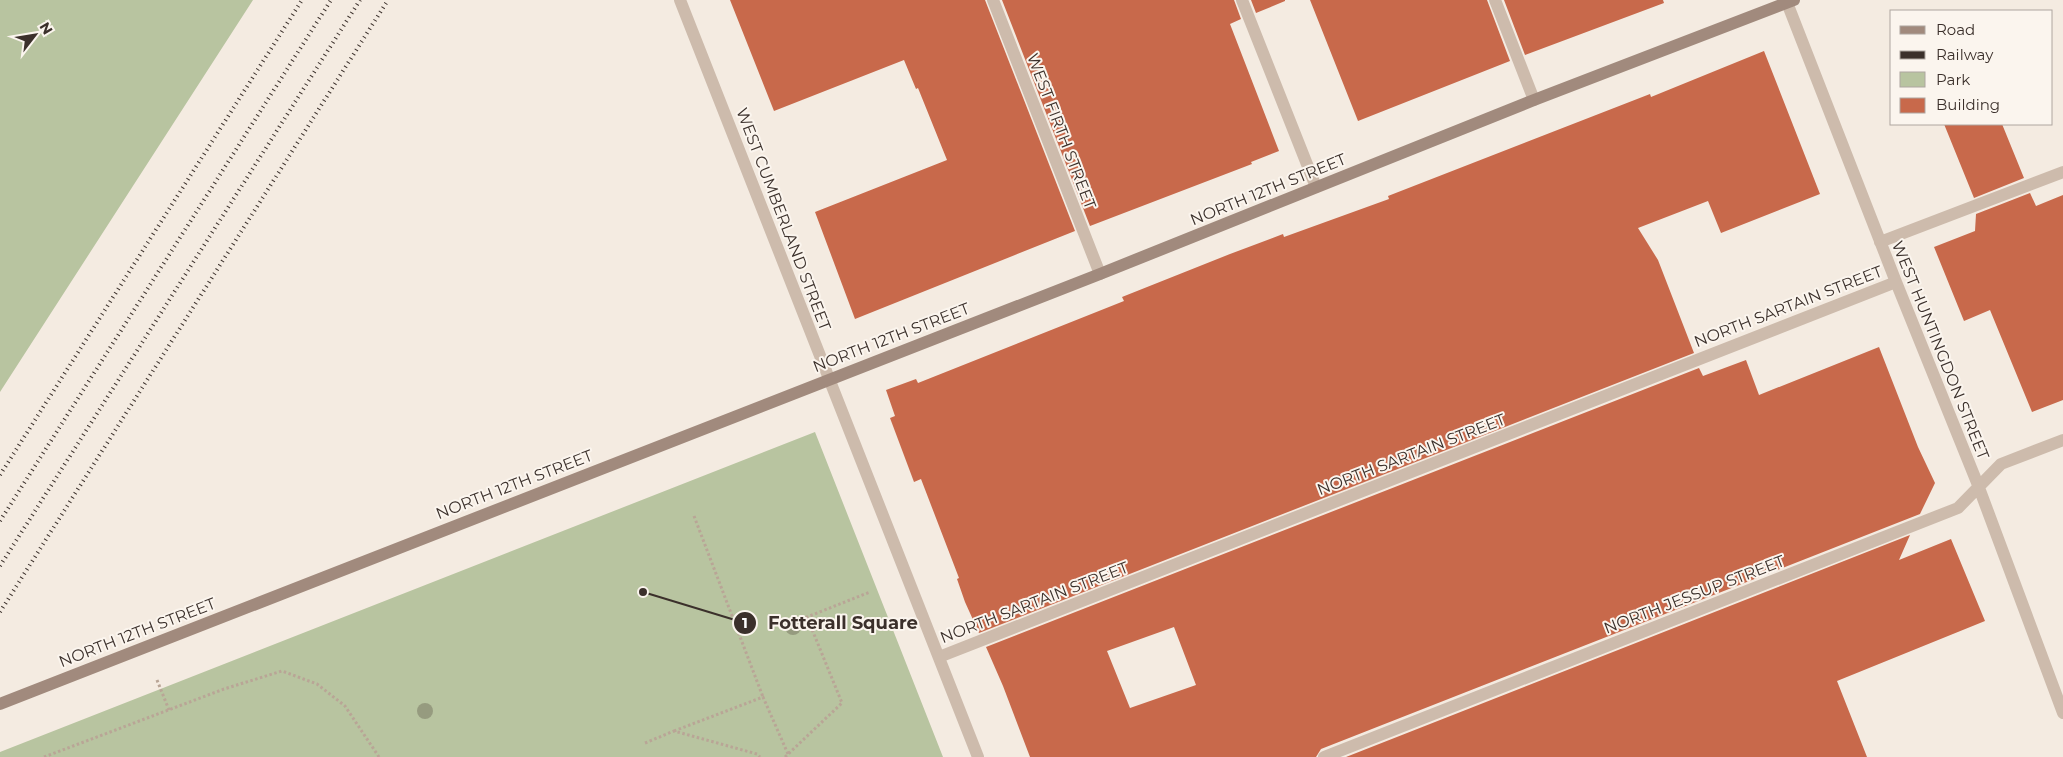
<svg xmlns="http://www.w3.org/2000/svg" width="2063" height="757" font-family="Montserrat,sans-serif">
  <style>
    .green { fill: #b8c4a0 }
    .building { fill: #c8694b; fill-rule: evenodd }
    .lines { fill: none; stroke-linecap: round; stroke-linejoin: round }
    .path { stroke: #b9a596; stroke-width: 3; stroke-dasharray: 2.5 2.5; stroke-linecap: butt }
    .minor { stroke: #cdbbac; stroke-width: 12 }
    .secondary { stroke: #a18a7d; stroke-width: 12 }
    .rail { stroke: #3b302b; stroke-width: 4; stroke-dasharray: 1 4; stroke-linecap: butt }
    .tree { fill: #969b7f }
    .labels { text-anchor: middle; stroke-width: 4; stroke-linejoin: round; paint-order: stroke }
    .street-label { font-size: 16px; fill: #3b302b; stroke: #fbf5ee }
    .leader { fill: none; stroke: #3b302b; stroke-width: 2 }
    .callout-dot { fill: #3b302b; stroke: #fbf5ee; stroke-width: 2 }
    .mark-label { font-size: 15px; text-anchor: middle; font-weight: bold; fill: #fff }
    .callout-label { font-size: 18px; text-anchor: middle; font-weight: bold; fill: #3b302b; stroke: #fbf5ee; stroke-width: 4; stroke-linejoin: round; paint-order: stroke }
  </style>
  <rect width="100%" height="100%" fill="#f4ebe1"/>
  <path class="green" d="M 0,0 L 253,0 L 0,392 Z
    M 815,432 L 943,757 L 0,757 L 0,752 Z"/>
  <path class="building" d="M 730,0 L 985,0 L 1075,231 L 855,319 L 815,212 L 947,160 L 918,88 L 916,89 L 904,60 L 774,111 Z
    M 1002,0 L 1234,0 L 1241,19 L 1230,24 L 1279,151 L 1251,162 L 1252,164 L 1090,226 Z
    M 1251,0 L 1285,0 L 1285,1 L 1256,13 Z
    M 1310,0 L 1487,0 L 1510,61 L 1358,121 Z
    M 1504,0 L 1663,0 L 1664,3 L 1525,55 Z
    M 1764,51 L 1820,194 L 1721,233 L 1708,201 L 1638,228 L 1658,260 L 1694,353 L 979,633 L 965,602 L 957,579 L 959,578 L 921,479 L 914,482 L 890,418 L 895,416 L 886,390 L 916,379 L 918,383 L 1124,301 L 1122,297 L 1230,254 L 1283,234 L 1284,237 L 1389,199 L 1388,196 L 1650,94 L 1651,97 Z
    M 1944,124 L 2002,124 L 2024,178 L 1974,198 Z
    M 2030,193 L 2036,206 L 2063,195 L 2063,400 L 2032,412 L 1990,310 L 1964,321 L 1934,247 L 1975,231 L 1976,214 Z
    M 1879,347 L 1918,447 L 1935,483 L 1920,514 L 1321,749 L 1316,757 L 1030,757 L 1003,686 L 986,647 L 1699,368 L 1703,376 L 1746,360 L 1759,395 ZM 1174,627 L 1196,685 L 1130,708 L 1107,651 Z
    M 1910,535 L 1899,560 L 1951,539 L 1985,621 L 1837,681 L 1867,757 L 1346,757 Z"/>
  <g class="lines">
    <path class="path" d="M 694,516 L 763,697
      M 157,680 L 169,710
      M 674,731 L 763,697 L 788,754
      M 645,743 L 674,731 L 757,754 L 760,757
      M 44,757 L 224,689 L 282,671 L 317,684 L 345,706 L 379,757
      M 785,757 L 842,703 L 807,617 L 870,592"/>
    <path class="minor" d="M 680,0 L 978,757
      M 993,0 L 1100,274
      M 1242,0 L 1316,187
      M 1495,0 L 1534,100
      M 1786,0 L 1896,282 L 1978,485 L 2063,713
      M 1880,242 L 2063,172
      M 939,657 L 1896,282
      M 1324,757 L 1958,508 L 2001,464 L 2063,440"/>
    <path class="secondary" d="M 0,704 L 1100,274 L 1534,100 L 1794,0"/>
    <path class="rail" d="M 0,475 L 302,0
      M 0,521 L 331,0
      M 0,566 L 360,0
      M 0,612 L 388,0"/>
  </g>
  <g class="tree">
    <circle cx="793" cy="627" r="8"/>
    <circle cx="425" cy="711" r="8"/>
  </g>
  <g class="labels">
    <g class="street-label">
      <text transform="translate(1062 131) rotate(69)" y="6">WEST FIRTH STREET</text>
      <text transform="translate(1268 189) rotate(-22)" y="6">NORTH 12TH STREET</text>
      <text transform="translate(784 219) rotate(69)" y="6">WEST CUMBERLAND STREET</text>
      <text transform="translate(1788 306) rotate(-21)" y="6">NORTH SARTAIN STREET</text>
      <text transform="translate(891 337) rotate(-21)" y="6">NORTH 12TH STREET</text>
      <text transform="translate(1941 350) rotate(68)" y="6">WEST HUNTINGDON STREET</text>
      <text transform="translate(1411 454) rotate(-21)" y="6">NORTH SARTAIN STREET</text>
      <text transform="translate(514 484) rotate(-21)" y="6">NORTH 12TH STREET</text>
      <text transform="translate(1694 594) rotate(-21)" y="6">NORTH JESSUP STREET</text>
      <text transform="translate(1034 602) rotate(-21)" y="6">NORTH SARTAIN STREET</text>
      <text transform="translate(137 632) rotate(-21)" y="6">NORTH 12TH STREET</text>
    </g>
  </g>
  <path class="leader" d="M643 592L745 623"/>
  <g class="callout-dot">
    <circle cx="643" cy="592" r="5"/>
    <circle cx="745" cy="623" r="12"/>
  </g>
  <g class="mark-label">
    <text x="745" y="628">1</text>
  </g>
  <g class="callout-label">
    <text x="843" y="629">Fotterall Square</text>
  </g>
  <rect x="1890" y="10" width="162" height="115" fill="#fbf5ee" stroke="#aea6a0"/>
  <rect x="1900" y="26" width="25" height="8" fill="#a18a7d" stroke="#aea6a0"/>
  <text x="1936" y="35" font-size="15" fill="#3b302b">Road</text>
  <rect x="1900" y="51" width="25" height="8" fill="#3b302b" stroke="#aea6a0"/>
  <text x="1936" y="60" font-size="15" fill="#3b302b">Railway</text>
  <rect x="1900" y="72" width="25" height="15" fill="#b8c4a0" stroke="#aea6a0"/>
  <text x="1936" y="85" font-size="15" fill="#3b302b">Park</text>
  <rect x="1900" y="98" width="25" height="15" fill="#c8694b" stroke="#aea6a0"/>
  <text x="1936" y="110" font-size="15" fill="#3b302b">Building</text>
  <g transform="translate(35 35) rotate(59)" stroke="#fbf5ee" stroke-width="4" paint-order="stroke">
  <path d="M0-4L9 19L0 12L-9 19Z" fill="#3b302b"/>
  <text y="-8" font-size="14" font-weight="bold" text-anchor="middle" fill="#3b302b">N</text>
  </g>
</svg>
